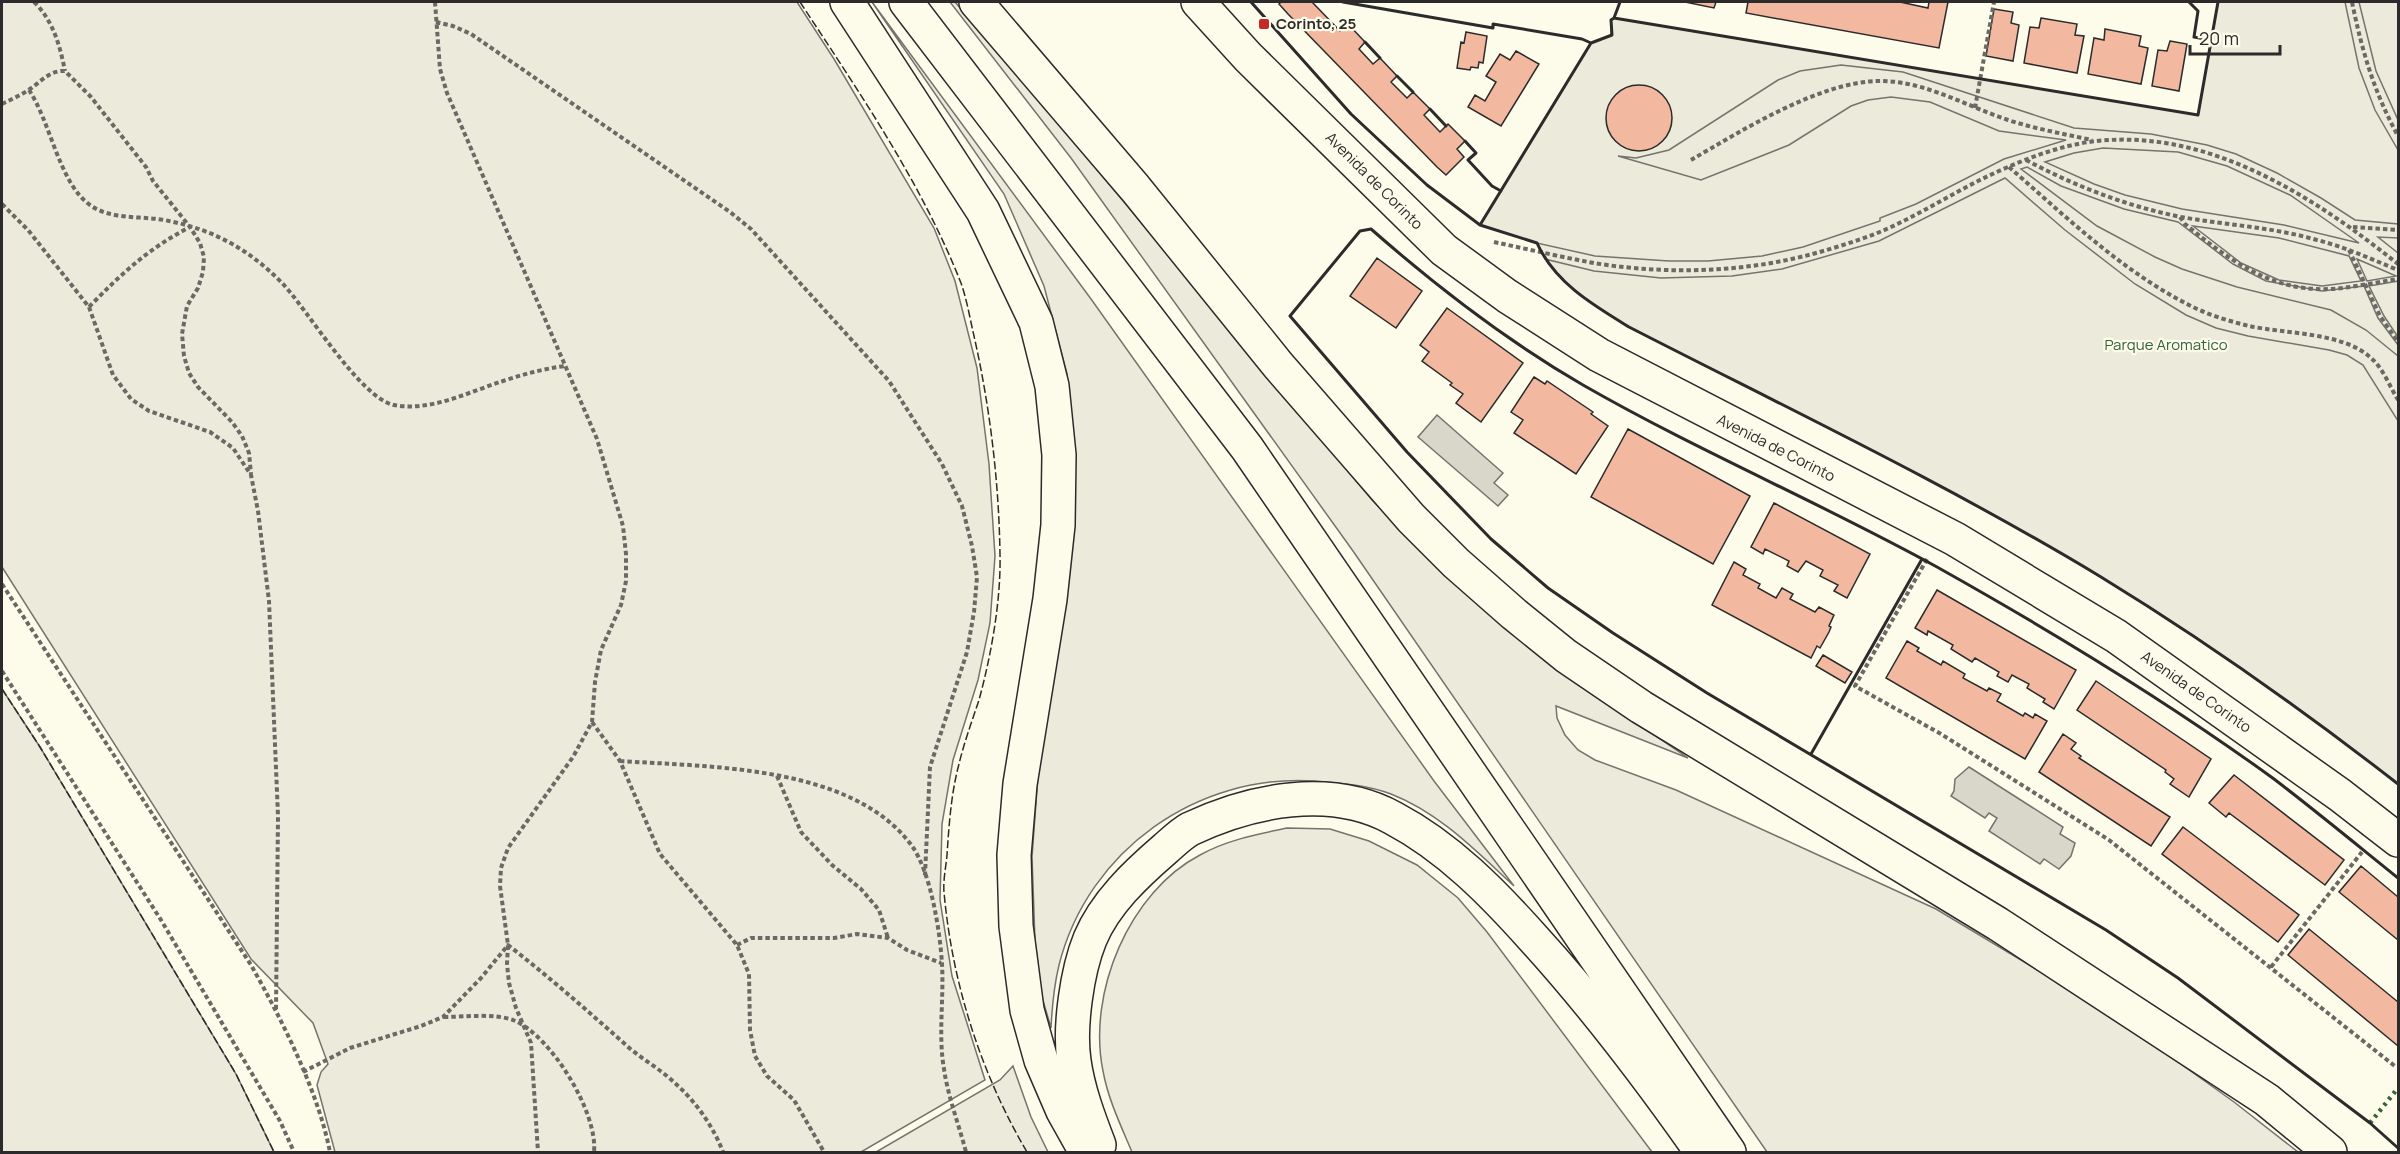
<svg xmlns="http://www.w3.org/2000/svg" width="2400" height="1154" font-family="Manrope,sans-serif">
  <style>
    .green { fill: #ecebdb; stroke: #74746e; stroke-width: 1.5 }
    .parking { fill: #eceadb; stroke: #74746e; stroke-width: 1.5; fill-rule: evenodd }
    .water { fill: #d8d7c9; stroke: #74746e; stroke-width: 1.5 }
    .building { fill: #f2b8a0; stroke: #2b2b2b; stroke-width: 1.5 }
    .lines { fill: none; stroke-linecap: round; stroke-linejoin: round }
    .minor-casing { stroke: #2b2b2b; stroke-width: 36 }
    .highway-casing { stroke: #2b2b2b; stroke-width: 36 }
    .path { stroke: #6a6964; stroke-width: 4; stroke-dasharray: 4.5 3; stroke-linecap: butt }
    .minor { stroke: #fdfbea; stroke-width: 33 }
    .highway { stroke: #fdfbea; stroke-width: 33 }
    .hedge { stroke: #34623c; stroke-width: 4.5; stroke-dasharray: 3 4.5; stroke-linecap: butt }
    .fence { stroke: #2b2b2b; stroke-width: 1.5; stroke-dasharray: 8 3; stroke-linecap: butt }
    .wall { stroke: #2b2b2b; stroke-width: 3 }
    .poi-dot { fill: #c62828; stroke: #fdfbea; stroke-width: 2 }
    .labels { text-anchor: middle; stroke-width: 4.5; stroke-linejoin: round; paint-order: stroke }
    .poi-label { font-size: 15px; font-weight: bold; fill: #2b2b2b; stroke: #fdfbea; text-anchor: start }
    .street-label { font-size: 15px; fill: #2b2b2b; stroke: #fdfbea }
    .park-label { font-size: 15px; fill: #34623c; stroke: #fdfbea }
  </style>
  <rect width="100%" height="100%" fill="#fdfbea"/>
  <path class="green" d="M 2,2 L 797,2 L 834,59 L 934,228 L 955,281 L 977,368 L 989,464 L 995,556 L 990,623 L 978,680 L 953,760 L 942,824 L 940,900 L 952,976 L 985,1080 L 861,1152 L 335,1152 L 317,1085 L 321,1072 L 328,1064 L 313,1023 L 251,959 L 2,567 Z
    M 872,2 L 1091,299 L 1434,781 L 1514,886 C 1477,852 1440,813 1391,794 C 1367,785 1340,783 1315,781 C 1198,773 1088,850 1059,965 C 1054,986 1052,1007 1051,1028 L 1042,997 L 1035,941 L 1032,857 L 1038,776 L 1062,618 L 1074,457 L 1067,374 L 1044,286 L 1004,194 Z
    M 950,2 L 955,2 L 1045,107 L 1372,500 L 1425,554 L 1579,684 L 1688,758 L 1556,706 L 1557,718 L 1565,735 L 1578,750 L 1595,760 L 1676,790 L 1936,909 L 2081,996 L 2157,1047 L 2234,1102 L 2298,1152 L 1767,1152 L 1353,551 L 1071,158 Z
    M 2218,2 L 2398,2 L 2398,784 C 2303,710 2204,640 2101,577 C 1949,485 1787,408 1629,327 C 1593,305 1555,283 1537,243 L 1480,225 L 1591,43 L 1611,35 L 1611,20 L 1614,18 L 2198,115 Z
    M 2,689 L 40,747 L 236,1074 L 274,1152 L 2,1152 Z
    M 1287,828 L 1330,829 L 1369,841 L 1417,865 L 1458,898 L 1487,932 L 1652,1152 L 1132,1152 C 1121,1126 1108,1099 1103,1071 C 1087,993 1129,892 1200,855 C 1227,840 1258,834 1287,828 Z
    M 1013,1066 L 1031,1117 L 1048,1152 L 876,1152 L 1000,1080 Z"/>
  <path class="parking" d="M 2345,2 L 2359,2 L 2376,71 L 2398,120 L 2398,150 L 2375,110 L 2359,68 Z
    M 1841,65 L 1903,72 L 2074,128 L 2151,134 L 2207,145 L 2236,154 L 2277,173 L 2321,198 L 2355,220 L 2398,224 L 2398,238 L 2378,237 L 2398,253 L 2398,281 L 2369,286 L 2384,316 L 2398,337 L 2398,345 L 2378,318 L 2364,286 L 2322,291 L 2266,281 L 2233,264 L 2178,222 L 2124,209 L 2061,186 L 2027,167 L 2021,169 L 2097,226 L 2155,257 L 2182,269 L 2237,287 L 2331,310 L 2366,330 L 2398,356 L 2398,421 L 2363,365 L 2347,355 L 2329,350 L 2248,336 L 2216,328 L 2186,315 L 2135,284 L 2065,230 L 2005,178 L 1879,241 L 1782,269 L 1732,276 L 1661,278 L 1594,271 L 1545,259 L 1537,243 L 1595,256 L 1669,261 L 1708,261 L 1762,256 L 1803,247 L 1880,221 L 1880,218 L 1916,204 L 2004,159 L 2066,140 L 1999,131 L 1930,102 L 1891,97 L 1868,100 L 1851,106 L 1789,145 L 1701,180 L 1618,156 L 1636,158 L 1669,150 L 1778,80 L 1800,71 ZM 2103,148 L 2178,152 L 2227,166 L 2290,195 L 2359,243 L 2284,225 L 2182,209 L 2125,195 L 2094,184 L 2045,162 L 2074,153 ZM 2193,226 L 2279,238 L 2349,256 L 2361,281 L 2322,286 L 2279,280 L 2241,263 ZM 2357,259 L 2396,276 L 2367,281 Z"/>
  <path class="water" d="M 1437,415 L 1503,473 L 1494,483 L 1508,495 L 1498,506 L 1418,437 Z
    M 1969,767 L 2063,827 L 2060,834 L 2075,843 L 2071,856 L 2059,869 L 2044,859 L 2040,864 L 1989,831 L 1997,818 L 1989,813 L 1985,818 L 1951,796 L 1954,791 L 1955,779 Z"/>
  <path class="building" d="M 1281,2 L 1312,2 L 1340,31 L 1348,24 L 1365,42 L 1359,49 L 1373,64 L 1380,58 L 1397,76 L 1391,82 L 1407,98 L 1413,92 L 1430,109 L 1424,115 L 1440,132 L 1448,124 L 1465,141 L 1457,149 L 1464,157 L 1446,175 L 1437,167 L 1288,14 L 1279,4 Z
    M 1685,2 L 1716,2 L 1714,8 Z
    M 1748,2 L 1900,2 L 1928,8 L 1929,2 L 1948,2 L 1939,48 L 1746,13 Z
    M 1994,9 L 2013,12 L 2011,23 L 2019,25 L 2013,61 L 1986,56 Z
    M 2041,18 L 2077,24 L 2075,35 L 2084,36 L 2077,73 L 2024,63 L 2030,27 L 2039,28 Z
    M 2105,29 L 2141,36 L 2139,46 L 2148,48 L 2141,84 L 2088,74 L 2094,38 L 2104,40 Z
    M 1466,32 L 1487,36 L 1483,63 L 1479,62 L 1478,68 L 1471,67 L 1470,70 L 1457,68 L 1461,42 L 1464,43 Z
    M 2170,41 L 2187,44 L 2179,91 L 2152,86 L 2158,50 L 2167,51 Z
    M 1516,51 L 1539,64 L 1501,126 L 1468,107 L 1475,95 L 1485,101 L 1496,82 L 1486,76 L 1500,54 L 1510,60 Z
    M1606 118a33 33 0 1 1 66 0a33 33 0 1 1-66 0Z
    M 1377,258 L 1422,291 L 1396,328 L 1350,296 Z
    M 1447,308 L 1523,363 L 1481,422 L 1456,403 L 1463,394 L 1450,385 L 1452,383 L 1422,361 L 1429,352 L 1420,345 Z
    M 1534,377 L 1545,384 L 1547,381 L 1593,412 L 1591,414 L 1608,426 L 1576,474 L 1514,433 L 1523,420 L 1511,412 Z
    M 1628,429 L 1750,496 L 1713,564 L 1591,497 Z
    M 1774,503 L 1870,554 L 1847,598 L 1834,591 L 1838,585 L 1820,576 L 1823,570 L 1806,561 L 1798,572 L 1787,566 L 1789,561 L 1765,549 L 1763,554 L 1751,547 Z
    M 1734,562 L 1746,569 L 1743,575 L 1760,584 L 1758,588 L 1776,598 L 1782,588 L 1793,594 L 1790,599 L 1815,612 L 1819,607 L 1834,615 L 1829,626 L 1831,627 L 1829,632 L 1820,648 L 1817,646 L 1811,658 L 1712,605 Z
    M 1937,590 L 2076,670 L 2054,709 L 2043,702 L 2045,699 L 2027,688 L 2029,684 L 2012,675 L 2008,682 L 1997,676 L 1999,672 L 1975,658 L 1972,662 L 1951,649 L 1953,645 L 1928,631 L 1927,635 L 1915,628 Z
    M 1907,641 L 1919,648 L 1917,651 L 1941,665 L 1943,661 L 1965,674 L 1963,678 L 1987,691 L 1989,688 L 2001,694 L 1997,701 L 2023,716 L 2025,713 L 2033,718 L 2035,714 L 2047,721 L 2025,759 L 1886,678 Z
    M 1823,655 L 1852,672 L 1845,683 L 1816,666 Z
    M 2096,681 L 2211,759 L 2189,797 L 2170,784 L 2174,779 L 2165,772 L 2166,770 L 2077,710 Z
    M 2063,734 L 2076,743 L 2071,749 L 2081,756 L 2079,758 L 2170,817 L 2151,846 L 2039,772 Z
    M 2234,775 L 2344,860 L 2325,885 L 2229,813 L 2226,817 L 2209,803 Z
    M 2183,827 L 2299,915 L 2278,942 L 2162,854 Z
    M 2361,866 L 2398,897 L 2398,940 L 2339,892 Z
    M 2309,929 L 2398,1002 L 2398,1046 L 2288,955 Z"/>
  <g class="lines">
    <g class="minor-casing">
      <path id="minor" d="M 1198,2 L 1248,57 L 1444,250 L 1507,296 L 1599,355 L 1955,539 L 2116,636 L 2340,795 L 2398,840"/>
    </g>
    <g class="highway-casing">
      <path id="highway" d="M 847,2 L 983,211 L 1036,322 L 1052,386 L 1059,455 L 1058,525 L 1050,599 L 1020,784 L 1014,855 L 1016,926 L 1027,1010 L 1041,1060 L 1063,1111 L 1086,1152
        M 906,2 L 1247,448 L 1729,1152
        M 976,2 L 1135,188 L 1278,365 L 1411,518 L 1456,563 L 1514,614 L 1566,656 L 1641,707 L 1998,924 L 2267,1100 L 2330,1152
        M 1099,1145 C 1089,1119 1078,1090 1074,1061 C 1069,1027 1077,971 1090,939 C 1105,903 1136,874 1165,849 C 1173,842 1181,834 1190,829 C 1251,800 1331,784 1393,818 C 1448,847 1493,893 1534,939 C 1594,1005 1648,1076 1700,1150"/>
    </g>
    <path class="path" d="M 34,2 C 53,20 60,46 65,71
      M 435,2 L 440,69 L 447,93 L 597,439 L 623,526 L 626,554 L 626,581 L 621,605 L 601,650 L 595,682 L 592,722 L 573,757 L 508,848 L 501,868 L 500,886 L 508,945 L 507,964 L 509,983 L 516,1008 L 531,1043 L 538,1152
      M 2352,2 C 2362,51 2374,92 2398,136
      M 436,22 L 453,26 L 471,34 L 730,212 L 751,229 L 889,381 L 942,464 L 962,506 L 972,546 L 977,577 L 974,612 L 967,652 L 930,767 L 925,875
      M 29,90 C 51,123 59,183 90,205 C 112,221 143,215 169,221 C 214,230 250,250 282,283 C 308,310 360,398 394,405 C 430,412 469,392 503,381 C 524,374 543,369 565,366
      M 2,104 C 10,100 19,96 27,91 C 40,83 49,70 65,71 L 91,97 L 146,167 L 153,181 L 190,227 L 200,243 L 204,257 L 203,272 L 198,288 L 187,306 L 182,334 L 184,356 L 189,373 L 198,387 L 232,422 L 242,436 L 249,453 L 251,474
      M 1975,108 L 1994,2
      M 1691,160 C 1741,131 1819,82 1878,81 C 1923,80 1966,106 2008,120 C 2036,129 2064,134 2092,140
      M 2026,160 C 2075,186 2126,206 2181,217 C 2226,225 2272,227 2317,240 C 2345,247 2371,259 2398,270
      M 2009,167 C 2065,216 2122,271 2189,305 C 2208,315 2229,321 2249,326 C 2286,334 2343,332 2371,358 C 2383,368 2390,387 2398,400
      M 2,204 L 28,230 L 89,307 L 113,375 L 131,399 L 149,411 L 210,432 L 233,448 L 251,475 L 258,511 L 269,601 L 278,816 L 276,1009
      M 2180,217 L 2185,224 C 2228,259 2271,292 2330,289 C 2352,288 2376,282 2398,279
      M 2353,227 L 2398,230
      M 1494,242 C 1527,249 1561,257 1594,263 C 1654,273 1721,273 1782,261 C 1813,255 1845,245 1875,234 C 1912,219 1946,197 1982,179 C 2017,162 2058,145 2097,141 C 2210,129 2314,197 2398,264
      M 2349,250 L 2380,316 L 2398,342
      M 89,307 C 121,274 149,248 190,227
      M 1927,559 L 1855,686 L 1941,734 L 2109,840 L 2396,1067
      M 2,584 L 251,965 C 282,1020 318,1091 330,1152
      M 2,671 L 161,920 L 280,1121 L 294,1152
      M 592,722 L 620,761 L 660,854 L 737,945 L 749,974 L 750,1030 L 755,1056 L 767,1076 L 794,1100 L 824,1152
      M 620,761 C 710,767 853,765 912,846 C 931,873 940,931 942,964 C 944,999 938,1035 944,1069 C 948,1097 959,1125 966,1152
      M 777,776 L 801,832 L 832,865 L 861,889 L 879,910 L 888,938
      M 737,945 L 751,938 L 834,938 L 857,934 L 888,938 L 907,950 L 941,963
      M 2271,967 L 2362,852
      M 444,1017 C 465,1017 493,1013 513,1020 C 551,1035 598,1113 594,1152
      M 303,1072 L 350,1048 L 421,1026 L 443,1017 L 481,978 L 508,945 C 549,977 588,1011 627,1046 C 643,1060 662,1070 677,1085 C 697,1103 714,1128 723,1152"/>
    <use href="#minor" class="minor"/>
    <use href="#highway" class="highway"/>
    <path class="hedge" d="M 2370,1123 L 2398,1088"/>
    <path class="fence" d="M 800,2 C 859,92 921,182 961,283 C 967,300 970,319 974,336 C 990,407 999,482 1000,555 C 1001,601 991,656 979,700 C 972,721 964,743 959,764 C 951,794 949,825 947,855 C 946,867 943,880 944,892 C 952,983 981,1074 1027,1152
      M 2,689 L 40,747 L 236,1074 L 274,1152"/>
    <path class="wall" d="M 1251,2 L 1351,114 L 1427,185 L 1480,225 L 1537,243 C 1555,283 1593,305 1629,327 C 1787,408 1949,485 2101,577 C 2204,640 2303,710 2398,784
      M 1343,2 L 1493,28 L 1493,24 L 1582,39 L 1591,43
      M 2189,2 L 2198,11 L 2194,37 L 2211,40
      M 1614,18 L 2198,115 L 2218,2
      M 1365,42 L 1380,58
      M 1397,76 L 1413,92
      M 1430,109 L 1446,126
      M 1465,141 L 1476,153 L 1468,160 L 1492,186 L 1501,191
      M 1480,225 L 1591,43 L 1612,35 L 1611,20 L 1614,18 L 1620,2
      M 1811,754 L 1922,559
      M 2398,878 C 2357,845 2316,811 2274,779 C 2167,701 2053,632 1937,567 C 1821,503 1698,451 1583,385 C 1507,341 1437,287 1371,229 L 1360,231 L 1290,316 L 1407,452 L 1491,539 L 1548,588 L 1613,633 L 1707,693 L 2106,930 L 2178,978 L 2370,1123 L 2398,1148"/>
  </g>
  <rect class="poi-dot" x="1258" y="18" width="12" height="12" rx="3"/>
  <g class="labels">
    <g class="poi-label">
      <text x="1276" y="29">Corinto, 25</text>
    </g>
    <g class="street-label">
      <text transform="translate(1374 181) rotate(45)" y="5">Avenida de Corinto</text>
      <text transform="translate(1776 448) rotate(27)" y="5">Avenida de Corinto</text>
      <text transform="translate(2196 692) rotate(35)" y="5">Avenida de Corinto</text>
    </g>
    <g class="park-label">
      <text x="2166" y="350">Parque Aromatico</text>
    </g>
  </g>
  <rect width="2400" height="1154" fill="none" stroke="#2b2b2b" stroke-width="6"/>
  <path d="M2190 45v9h90v-9" fill="none" stroke="#2b2b2b" stroke-width="3"/>
  <text x="2199" y="45" font-size="18" fill="#2b2b2b" stroke="#fdfbea" stroke-width="4.5" paint-order="stroke">20 m</text>
</svg>
